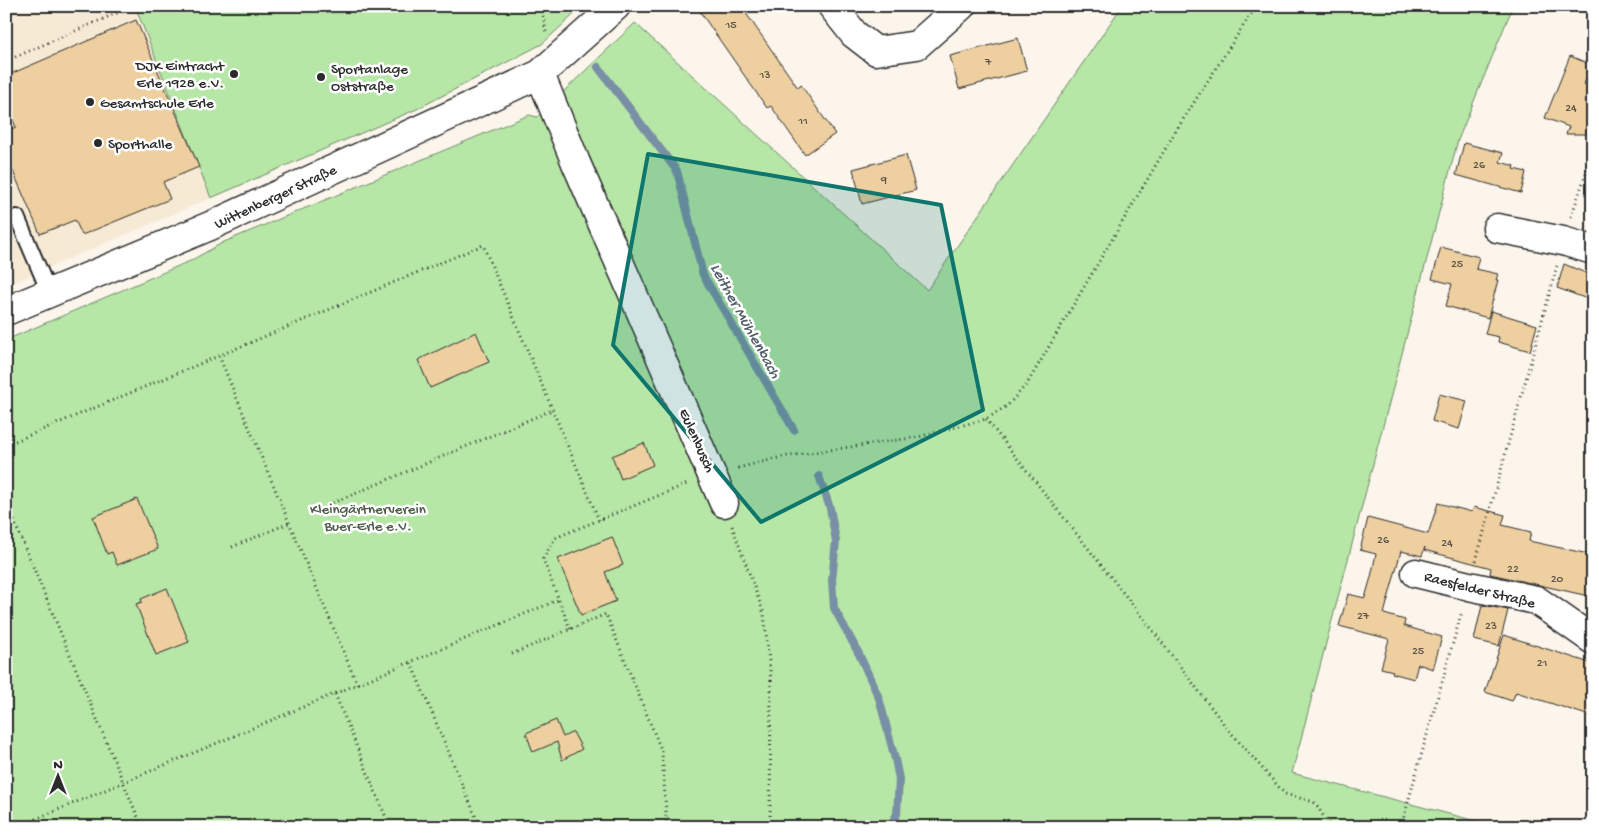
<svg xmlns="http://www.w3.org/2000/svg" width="1599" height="833" font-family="'Gochi Hand',sans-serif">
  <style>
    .built { fill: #f7ead5 }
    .green { fill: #b6e7a6; stroke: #708968 }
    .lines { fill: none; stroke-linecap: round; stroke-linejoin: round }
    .stream { stroke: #788fa5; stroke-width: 8 }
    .building { fill: #edcfa0; stroke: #2b2b2b }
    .lane-casing { stroke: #2b2b2b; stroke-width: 18 }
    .street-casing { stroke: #2b2b2b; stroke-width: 31 }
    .path { stroke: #2b2b2b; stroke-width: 3; stroke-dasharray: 1 4; stroke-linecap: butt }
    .lane { stroke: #fff; stroke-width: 14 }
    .street { stroke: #fff; stroke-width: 28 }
    .marked { fill: #0f766e; fill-opacity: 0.2; stroke: #0f766e; stroke-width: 4; stroke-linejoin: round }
    .poi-dot { fill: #2b2b2b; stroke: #fff; stroke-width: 2 }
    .labels { text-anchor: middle; stroke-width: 5; stroke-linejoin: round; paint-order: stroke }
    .number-label { font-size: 12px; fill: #5c5448 }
    .poi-label { font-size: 15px; fill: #2b2b2b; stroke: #fff; text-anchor: start }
    .street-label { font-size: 15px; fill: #2b2b2b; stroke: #fff }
    .park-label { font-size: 15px; fill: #4e5a4a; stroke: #fff }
    .water-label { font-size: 16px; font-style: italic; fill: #525d68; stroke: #fff }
  </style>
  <rect width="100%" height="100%" fill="#fbf5ec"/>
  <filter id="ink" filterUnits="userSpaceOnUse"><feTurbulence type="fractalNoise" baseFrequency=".02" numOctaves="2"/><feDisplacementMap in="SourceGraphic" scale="10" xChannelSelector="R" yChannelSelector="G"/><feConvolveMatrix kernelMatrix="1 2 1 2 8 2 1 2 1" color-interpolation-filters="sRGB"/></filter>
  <g filter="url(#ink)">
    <path class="built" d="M 6,6 L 135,6 L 211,198 L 6,286 Z"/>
    <path class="green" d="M 135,6 L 583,6 L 542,44 L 417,109 L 211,198 Z
      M 1122,6 L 1513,6 L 1458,140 L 1292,773 L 1499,827 L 6,827 L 6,340 L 190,261 L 224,242 L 529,115 L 537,117 L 635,23 L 927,290 Z"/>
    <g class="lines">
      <path class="stream" d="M 598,67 L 677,171 L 703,275 L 794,430
        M 819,476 L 830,508 L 836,541 L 832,580 L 834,608 L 859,654 L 879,698 L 895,759 L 899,779 L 897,814 L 890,827"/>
    </g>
    <path class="building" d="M 696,6 L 741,6 L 798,88 L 801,85 L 835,134 L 805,155 L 771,106 L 767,108 Z
      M 136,20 L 199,167 L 163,182 L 170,199 L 82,235 L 75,220 L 40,234 L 6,155 L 6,132 L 16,127 L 6,104 L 6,76 Z
      M 1018,38 L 1027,71 L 959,89 L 950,56 Z
      M 1570,56 L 1592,65 L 1584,84 L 1593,88 L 1593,117 L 1586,134 L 1566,134 L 1569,127 L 1545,118 Z
      M 1464,143 L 1503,153 L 1500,162 L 1515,166 L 1514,169 L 1526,172 L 1521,193 L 1456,175 Z
      M 906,155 L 916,190 L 862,204 L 853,169 Z
      M 1441,247 L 1479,257 L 1476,269 L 1498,274 L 1496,280 L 1498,280 L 1488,318 L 1446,306 L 1452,284 L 1432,279 Z
      M 1564,264 L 1593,276 L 1593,301 L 1557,288 Z
      M 1491,311 L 1537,325 L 1530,351 L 1498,342 L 1499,337 L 1485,334 Z
      M 476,332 L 489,362 L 430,388 L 418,360 Z
      M 1439,394 L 1467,401 L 1459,429 L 1432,421 Z
      M 644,443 L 653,465 L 621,479 L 612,456 Z
      M 137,499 L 158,549 L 117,565 L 112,552 L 107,554 L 93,517 Z
      M 1438,503 L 1472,512 L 1474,507 L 1505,515 L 1502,525 L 1531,532 L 1529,541 L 1593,555 L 1593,597 L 1490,574 L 1491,568 L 1424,550 L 1425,547 L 1422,556 L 1401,551 L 1384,614 L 1405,620 L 1404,626 L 1442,637 L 1433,669 L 1418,664 L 1414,679 L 1392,673 L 1393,671 L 1381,668 L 1389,639 L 1339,626 L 1348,594 L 1365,598 L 1371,577 L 1376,554 L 1360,550 L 1368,518 L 1428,534 Z
      M 612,537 L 623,565 L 605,572 L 616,601 L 581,615 L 558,559 Z
      M 167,588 L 189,642 L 156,655 L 136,604 L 142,602 L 141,599 Z
      M 1482,605 L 1508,610 L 1499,646 L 1474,640 Z
      M 1504,635 L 1593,664 L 1593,717 L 1516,692 L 1512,701 L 1485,692 Z
      M 556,720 L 563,737 L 573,732 L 582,749 L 562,760 L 557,742 L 533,752 L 526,733 Z"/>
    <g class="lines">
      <g class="lane-casing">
        <path id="lane" d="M 17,217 L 49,292"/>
      </g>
      <g class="street-casing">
        <path id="street" d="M 832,6 L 854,34 L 876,51 L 917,45 L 961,6
          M 540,74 L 576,163 L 724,503
          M 1497,228 L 1563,241 L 1593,250
          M 6,311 L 210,226 L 540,74 L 616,6
          M 1416,573 L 1469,586 L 1536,600 L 1593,640"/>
      </g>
      <path class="path" d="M 542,6 L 546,33
        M 6,61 L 133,6
        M 6,190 L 10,199
        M 1571,217 L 1593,153
        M 219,356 L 357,684
        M 986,419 L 1151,628 L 1226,727 L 1285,794 L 1314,802 L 1331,827
        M 6,445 L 483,245 L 599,520
        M 738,468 L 782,457 L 918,437 L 986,419 L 1007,406 L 1027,384 L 1177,129 L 1256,6
        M 6,502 L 142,827
        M 328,505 L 552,410
        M 732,526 L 764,614 L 771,680 L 770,827
        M 232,547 L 289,523
        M 1476,561 L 1557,266
        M 570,629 L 543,559 L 555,538 L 687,484
        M 512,654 L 606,614 L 662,752 L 667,827
        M 411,663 L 480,827
        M 335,694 L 390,827
        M 17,827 L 558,600
        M 1401,827 L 1462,611"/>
      <use href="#lane" class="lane"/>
      <use href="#street" class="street"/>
    </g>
  </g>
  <path class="marked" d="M 648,154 L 941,205 L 983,410 L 761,522 L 613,345 Z"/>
  <g class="poi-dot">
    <circle cx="234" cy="74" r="5"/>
    <circle cx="321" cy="77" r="5"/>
    <circle cx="90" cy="102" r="5"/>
    <circle cx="98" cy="143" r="5"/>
  </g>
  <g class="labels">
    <g class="number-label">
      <text x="731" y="28">15</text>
      <text x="988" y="65">7</text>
      <text x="765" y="78">13</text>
      <text x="1571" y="111">24</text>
      <text x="803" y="124">11</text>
      <text x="1479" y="168">26</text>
      <text x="884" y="183">9</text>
      <text x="1457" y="267">25</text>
      <text x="1383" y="543">26</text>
      <text x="1447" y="546">24</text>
      <text x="1513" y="572">22</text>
      <text x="1557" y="582">20</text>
      <text x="1363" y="619">27</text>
      <text x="1491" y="629">23</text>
      <text x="1418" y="654">25</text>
      <text x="1542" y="666">21</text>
    </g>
    <g class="poi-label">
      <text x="224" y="70" text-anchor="end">DJK Eintracht<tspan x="224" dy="17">Erle 1928 e.V.</tspan></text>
      <text x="331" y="73">Sportanlage<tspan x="331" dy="17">Oststraße</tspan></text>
      <text x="100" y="107">Gesamtschule Erle</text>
      <text x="108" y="148">Sporthalle</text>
    </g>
    <g class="street-label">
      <text transform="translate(275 196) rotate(-25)" y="5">Wittenberger Straße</text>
      <text transform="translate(698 440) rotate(66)" y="5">Eulenbusch</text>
      <text transform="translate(1480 589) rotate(14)" y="5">Raesfelder Straße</text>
    </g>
    <g class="park-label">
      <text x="368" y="513">Kleingärtnerverein<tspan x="368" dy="17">Buer-Erle e.V.</tspan></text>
    </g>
    <g class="water-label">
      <text transform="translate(747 320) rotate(61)" y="6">Leither Mühlenbach</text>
    </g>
  </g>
  <rect width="1599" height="833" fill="none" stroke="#fff" stroke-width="25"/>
  <rect x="12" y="12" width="1574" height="808" fill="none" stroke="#2b2b2b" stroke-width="2" filter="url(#ink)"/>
  <g transform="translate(58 776)" stroke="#ffffff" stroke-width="4" paint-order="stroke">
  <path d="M0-4L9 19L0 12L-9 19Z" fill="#2b2b2b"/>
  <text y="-8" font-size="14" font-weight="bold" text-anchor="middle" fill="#2b2b2b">N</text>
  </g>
</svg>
